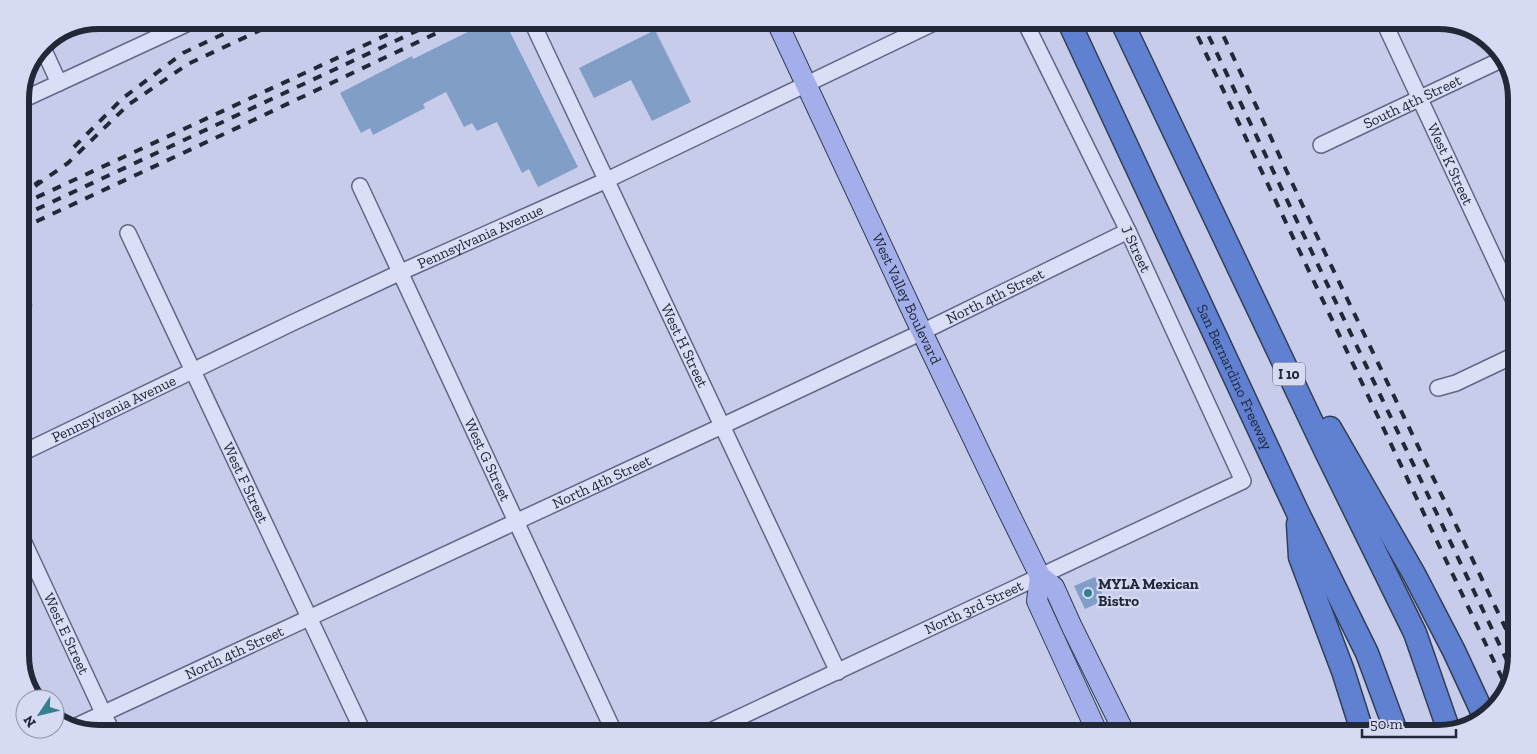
<svg xmlns="http://www.w3.org/2000/svg" width="1537" height="754" font-family="'Zilla Slab',serif">
  <style>
    .building { fill: #819ec6 }
    .lines { fill: none; stroke-linecap: round; stroke-linejoin: round }
    .minor-casing { stroke: #5e6a85; stroke-width: 18 }
    .major-casing { stroke: #323e54; stroke-width: 22 }
    .highway-casing { stroke: #323e54; stroke-width: 25 }
    .minor { stroke: #dadef6; stroke-width: 15 }
    .major { stroke: #a3aeea; stroke-width: 20 }
    .highway { stroke: #6080d2; stroke-width: 22 }
    .rail { stroke: #212837; stroke-width: 4; stroke-dasharray: 9 9; stroke-linecap: butt }
    .poi-dot { fill: #33818f; stroke: #d7daf3; stroke-width: 2 }
    .labels { text-anchor: middle; stroke-width: 4.5; stroke-linejoin: round; paint-order: stroke }
    .shield { fill: #d7daf3; stroke: #585d6f; stroke-width: 1 }
    .shield-label { font-size: 14px; font-weight: bold; fill: #212837 }
    .street-label { font-size: 15px; fill: #212837; stroke: #d7daf3 }
    .poi-label { font-size: 15px; font-weight: bold; fill: #212837; stroke: #d7daf3; text-anchor: start }
    .rim { fill: none; stroke: #212837; stroke-width: 6 }
  </style>
  <rect width="100%" height="100%" fill="#c8cceb"/>
  <path class="building" d="M 492,20 L 504,20 L 578,167 L 538,187 L 529,169 L 522,173 L 497,122 L 477,131 L 472,123 L 464,127 L 446,92 L 423,104 L 425,108 L 373,135 L 370,128 L 361,133 L 340,93 L 412,56 L 413,59 Z
    M 655,30 L 691,102 L 652,121 L 631,80 L 594,98 L 579,68 Z
    M 20,281 L 33,306 L 20,313 Z
    M 1095,577 L 1105,600 L 1085,609 L 1074,586 Z"/>
  <g class="lines">
    <g class="minor-casing">
      <g id="minor">
        <path id="s1" d="M 531,20 L 838,672"/>
        <path id="s2" d="M 1383,20 L 1517,307"/>
        <path d="M 42,46 L 59,83"/>
        <path d="M 20,101 L 195,20"/>
        <path id="s3" d="M 1321,145 L 1505,58"/>
        <path id="s4" d="M 360,186 L 615,734"/>
        <path id="s5" d="M 128,233 L 364,734"/>
        <path d="M 1438,388 L 1456,383 L 1517,354"/>
        <path id="s6" d="M 20,454 L 292,323 L 401,272 L 607,180 L 940,20"/>
        <path id="s7" d="M 20,534 L 113,734"/>
        <path id="s8" d="M 72,728 L 722,426 L 922,332 L 1128,231"/>
        <path id="s9" d="M 704,734 L 1243,481 L 1128,231 L 1024,20"/>
      </g>
    </g>
    <g class="major-casing">
      <g id="major">
        <path id="s10" d="M 776,20 L 922,332 L 1006,507 L 1040,576 L 1054,587 L 1072,627 L 1125,734"/>
        <path d="M 1040,576 L 1037,601 L 1098,734"/>
      </g>
    </g>
    <g class="highway-casing">
      <g id="highway">
        <path id="s11" d="M 1068,20 L 1297,511 L 1367,653 L 1397,734"/>
        <path d="M 1121,20 L 1327,454 L 1415,633 L 1449,731"/>
        <path d="M 1330,428 L 1414,574 L 1454,651 L 1485,718"/>
        <path d="M 1298,524 L 1300,557 L 1343,671 L 1363,734"/>
      </g>
    </g>
    <use href="#minor" class="minor"/>
    <use href="#major" class="major"/>
    <use href="#highway" class="highway"/>
    <path class="rail" d="M 1190,20 L 1508,691
      M 1201,20 L 1513,673
      M 1216,20 L 1316,234 L 1517,652
      M 74,147 L 123,98 L 183,53 L 253,20
      M 35,186 L 68,163 L 128,105 L 188,64 L 282,20
      M 20,195 L 40,181
      M 20,205 L 419,20
      M 20,217 L 440,20
      M 20,229 L 241,126 L 464,20"/>
  </g>
  <circle class="poi-dot" cx="1088" cy="593" r="5"/>
  <g class="labels">
    <rect class="shield" x="1273" y="362.5" width="32" height="23" rx="4"/>
    <g class="shield-label">
      <text x="1289" y="379">I 10</text>
    </g>
    <g class="street-label">
      <text dy="5" stroke="none"><textPath href="#s3" startOffset="101">South 4th Street</textPath></text>
      <text dy="5" stroke="none"><textPath href="#s2" startOffset="159">West K Street</textPath></text>
      <text dy="5" stroke="none"><textPath href="#s6" startOffset="509">Pennsylvania Avenue</textPath></text>
      <text transform="translate(1136 249) rotate(65)" y="5">J Street</text>
      <text dy="5" stroke="none"><textPath href="#s8" startOffset="1019">North 4th Street</textPath></text>
      <text dy="5" stroke="none"><textPath href="#s10" startOffset="308">West Valley Boulevard</textPath></text>
      <text dy="5" stroke="none"><textPath href="#s1" startOffset="360">West H Street</textPath></text>
      <text dy="5" stroke="none"><textPath href="#s11" startOffset="394">San Bernardino Freeway</textPath></text>
      <text dy="5" stroke="none"><textPath href="#s6" startOffset="104">Pennsylvania Avenue</textPath></text>
      <text dy="5" stroke="none"><textPath href="#s4" startOffset="302">West G Street</textPath></text>
      <text dy="5" stroke="none"><textPath href="#s8" startOffset="584">North 4th Street</textPath></text>
      <text dy="5" stroke="none"><textPath href="#s5" startOffset="276">West F Street</textPath></text>
      <text dy="5" stroke="none"><textPath href="#s9" startOffset="298">North 3rd Street</textPath></text>
      <text dy="5" stroke="none"><textPath href="#s7" startOffset="110">West E Street</textPath></text>
      <text dy="5" stroke="none"><textPath href="#s8" startOffset="179">North 4th Street</textPath></text>
    </g>
    <g class="poi-label">
      <text x="1098" y="589">MYLA Mexican<tspan x="1098" dy="17">Bistro</tspan></text>
    </g>
  </g>
  <path d="M0 0H1537V754H0ZM99 29H1438A70 70 0 0 1 1508 99V655A70 70 0 0 1 1438 725H99A70 70 0 0 1 29 655V99A70 70 0 0 1 99 29Z" fill="#d7daf3" fill-rule="evenodd"/>
  <path class="rim" d="M99 29H1438A70 70 0 0 1 1508 99V655A70 70 0 0 1 1438 725H99A70 70 0 0 1 29 655V99A70 70 0 0 1 99 29Z"/>
  <g transform="translate(40 714) rotate(235)"><circle r="24" fill="#d7daf3" stroke="#8e93a8"/>
  <path d="M0-4L9 19L0 12L-9 19Z" fill="#33818f"/>
  <text y="-8" font-size="14" font-weight="bold" text-anchor="middle" fill="#212837">N</text>
  </g>
  <path d="M1362 729v8h94v-8" fill="none" stroke="#212837" stroke-width="2.5"/>
  <text x="1370" y="729" font-size="15" fill="#212837" stroke="#d7daf3" stroke-width="4" paint-order="stroke">50 m</text>
</svg>
